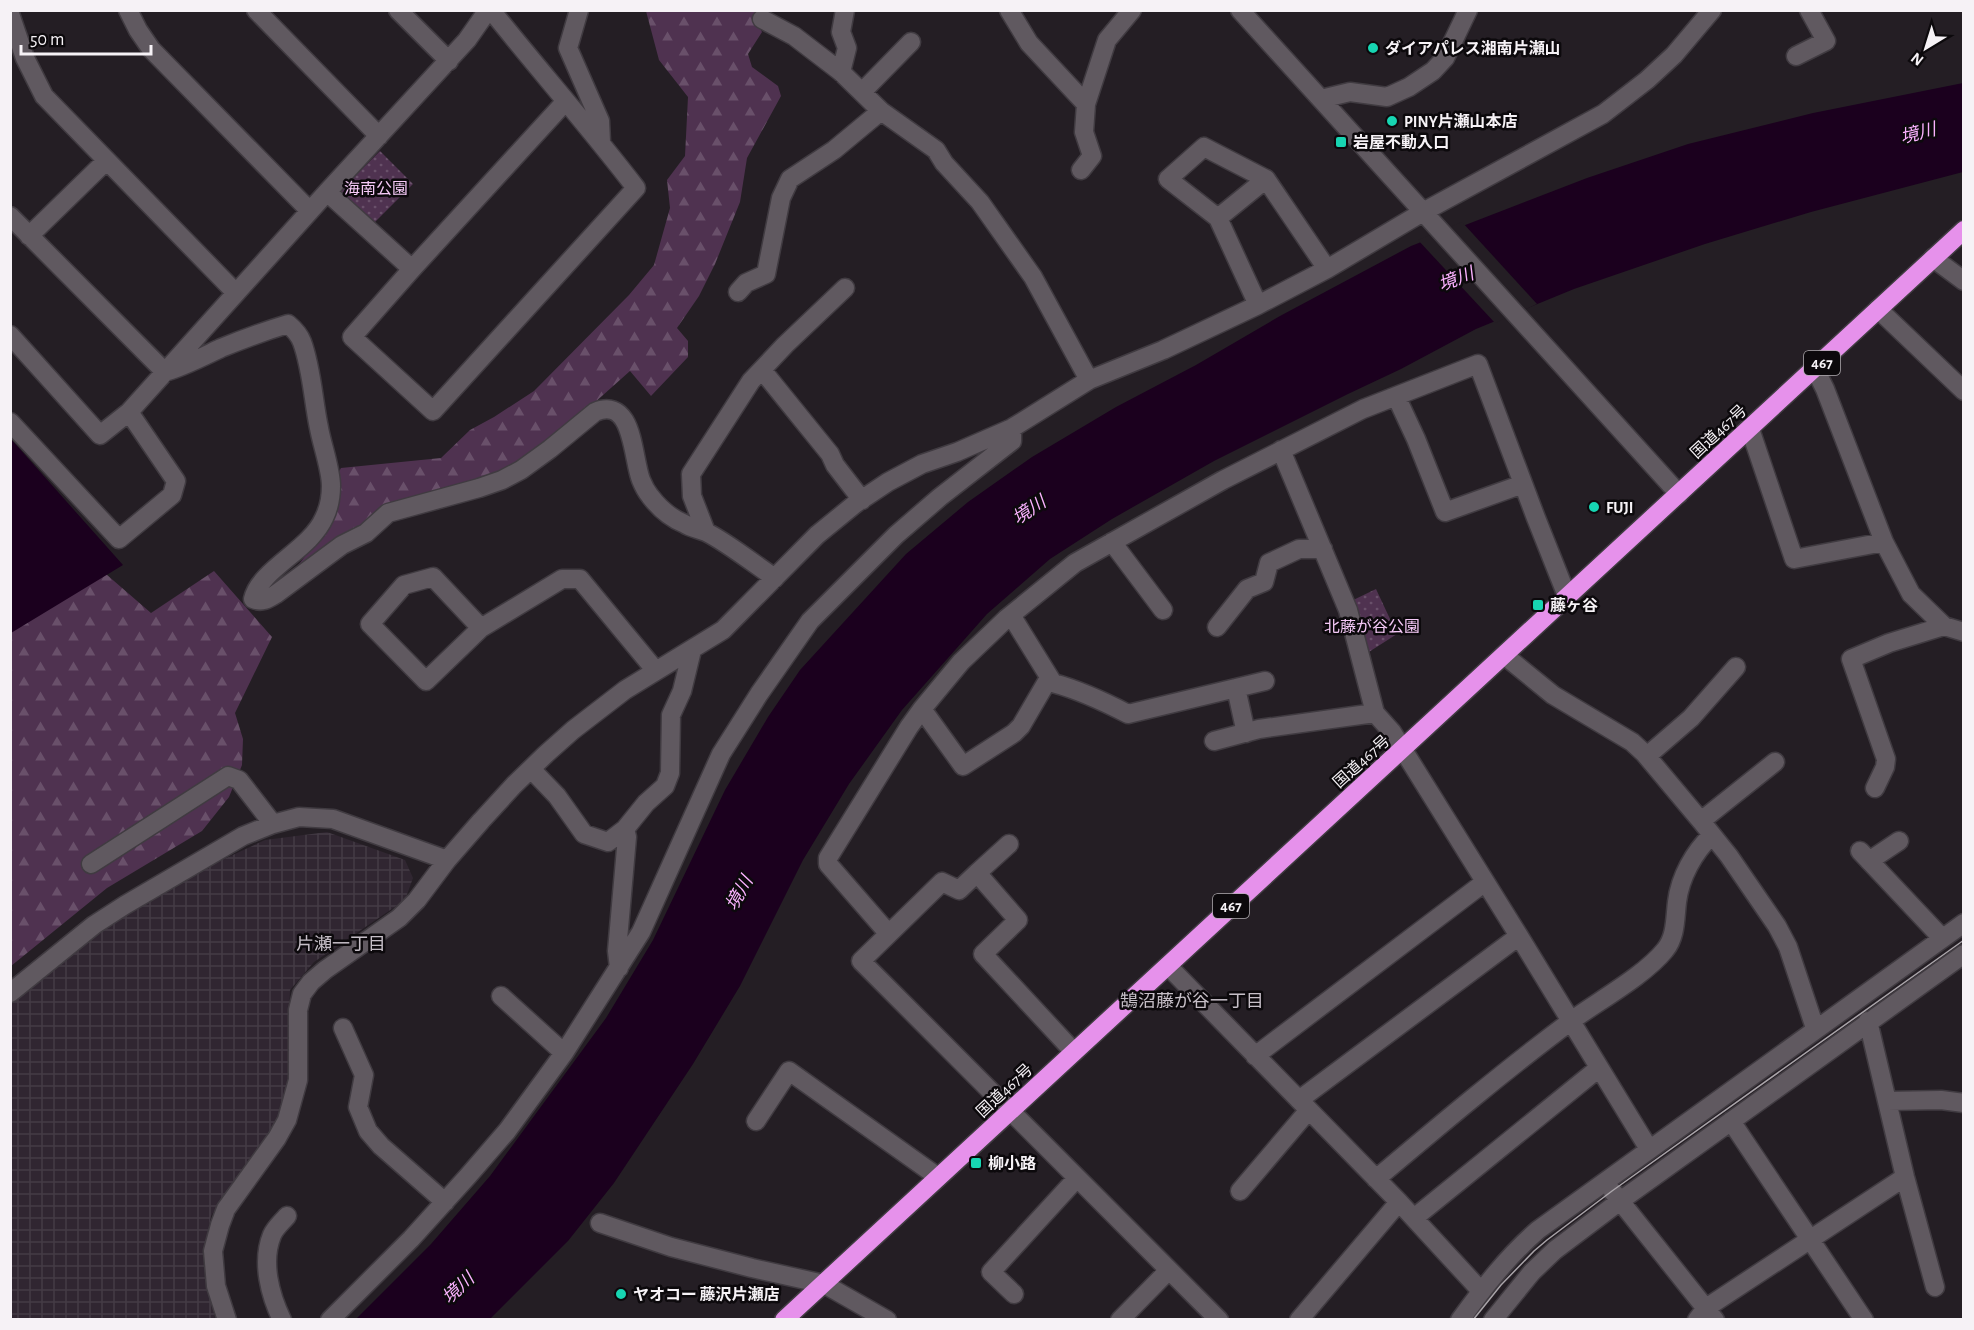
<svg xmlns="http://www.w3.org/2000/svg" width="1974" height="1330" font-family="'Alegreya Sans','Noto Sans JP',sans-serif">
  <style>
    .industrial { fill: url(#industrial-grid) }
    .forest { fill: url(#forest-firs) }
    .park { fill: url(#park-dots) }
    .water { fill: #1b001e }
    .pier { fill: #241e24 }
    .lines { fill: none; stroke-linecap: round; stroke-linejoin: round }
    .minor-casing { stroke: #403b41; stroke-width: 21 }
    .highway-casing { stroke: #403b41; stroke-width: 21 }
    .minor { stroke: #605960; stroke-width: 18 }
    .highway { stroke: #e691eb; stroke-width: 18 }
    .tram { stroke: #aaa5aa; stroke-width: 1.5 }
    .poi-dot { fill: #17d5b2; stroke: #0c090c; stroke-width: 2 }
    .labels { text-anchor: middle; stroke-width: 5; stroke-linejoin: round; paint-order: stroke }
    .shield { fill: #0c090c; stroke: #b0acb0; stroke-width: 1.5 }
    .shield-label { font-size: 15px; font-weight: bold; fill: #f6f2f6 }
    .poi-label { font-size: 16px; font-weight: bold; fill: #f6f2f6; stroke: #0c090c; text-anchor: start }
    .park-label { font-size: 16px; fill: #f5c9f7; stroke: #0c090c }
    .street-label { font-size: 16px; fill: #f6f2f6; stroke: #0c090c }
    .water-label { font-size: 18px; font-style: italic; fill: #fbb2ff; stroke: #0c090c }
    .neighbourhood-label { font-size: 18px; fill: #c6bfc7; stroke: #0c090c }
  </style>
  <defs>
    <pattern id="industrial-grid" width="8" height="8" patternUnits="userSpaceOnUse" patternTransform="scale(1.5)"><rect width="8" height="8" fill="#302631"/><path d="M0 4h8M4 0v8" fill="none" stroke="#443b45"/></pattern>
    <pattern id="forest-firs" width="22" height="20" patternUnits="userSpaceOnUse" patternTransform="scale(1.5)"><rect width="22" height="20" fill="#4f3250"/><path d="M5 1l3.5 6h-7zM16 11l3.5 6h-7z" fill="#69506a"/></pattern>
    <pattern id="park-dots" width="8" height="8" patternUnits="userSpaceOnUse" patternTransform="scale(1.5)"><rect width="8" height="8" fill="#4f3250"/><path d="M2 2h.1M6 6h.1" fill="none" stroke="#69506a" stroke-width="1.8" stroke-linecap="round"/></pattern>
  </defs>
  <rect width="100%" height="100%" fill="#241e24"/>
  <path class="industrial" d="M 327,832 L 405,860 L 413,878 L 405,900 L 314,962 L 290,990 L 288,1040 L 289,1078 L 276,1127 L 234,1181 L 211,1216 L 204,1254 L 215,1319 L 11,1319 L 10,1004 L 107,922 L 196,872 L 265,840 Z"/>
  <path class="forest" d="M 646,11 L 759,11 L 757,23 L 762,32 L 748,54 L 752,67 L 778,86 L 781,96 L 747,158 L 740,202 L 715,264 L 699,296 L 677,328 L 688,341 L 688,357 L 651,396 L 630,371 L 584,412 L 534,462 L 393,505 L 290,576 L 331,522 L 336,477 L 341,468 L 441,458 L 470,430 L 494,417 L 534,391 L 629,295 L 654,265 L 670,208 L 667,180 L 685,156 L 688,97 L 659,60 Z
    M 99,568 L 151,613 L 214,571 L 272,637 L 235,713 L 243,739 L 242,765 L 229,797 L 202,831 L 107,888 L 11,966 L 11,619 Z"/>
  <path class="park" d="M 380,151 L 413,184 L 372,225 L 339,192 Z
    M 1376,589 L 1397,634 L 1361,657 L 1345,604 Z"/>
  <path class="water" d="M 1963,83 L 1963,172 L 1811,212 L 1705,244 L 1574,289 L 1476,329 L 1401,369 L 1348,394 L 1214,461 L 1112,519 L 1050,559 L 987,614 L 902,710 L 849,784 L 803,860 L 740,986 L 693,1064 L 614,1183 L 568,1241 L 490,1319 L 355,1320 L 431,1244 L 490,1176 L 606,1018 L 653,940 L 725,790 L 768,717 L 800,670 L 906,554 L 968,502 L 1032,457 L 1116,407 L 1196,365 L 1280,316 L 1411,246 L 1587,178 L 1688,144 L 1813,113 Z
    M 10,438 L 123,565 L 11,633 L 10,633 Z"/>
  <path class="pier" d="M 1462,222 L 1537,304 L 1495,323 L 1418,240 Z"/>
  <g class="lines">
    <g class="minor-casing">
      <path id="minor" d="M 128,10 L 138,30 L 151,49 L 310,211
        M 256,10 L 379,136
        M 398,10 L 449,61
        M 491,10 C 539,70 590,128 636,188 L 433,411 L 352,337 L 412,269 L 565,102
        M 579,10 L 568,48 L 600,121 L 601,142
        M 1009,10 L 1029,43 L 1086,104
        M 1240,10 L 1679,494
        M 10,14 L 25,58 L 44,96 L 236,293
        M 762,19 L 794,36 L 841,72 L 881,111
        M 1796,56 L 1826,41 L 1809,10
        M 841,72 L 847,48 L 841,32 L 845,10
        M 862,92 L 911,42
        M 1321,99 L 1350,92 L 1387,97 L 1409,87 L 1433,71 L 1445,58 L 1468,10
        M 1081,170 L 1092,156 L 1084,132 L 1086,104 L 1107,40 L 1132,10
        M 327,192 L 412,269
        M 10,216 L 165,372 C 185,366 202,357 221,348 C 243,339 265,331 288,324 C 294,329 299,334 302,342 C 312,369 313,400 319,428 C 322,445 331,469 331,486 C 331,497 329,508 324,518 C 310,550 260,569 253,599 C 262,603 268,599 276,594 L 342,545 L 366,533 L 388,513 L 479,488 L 502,480 L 521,470 L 550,449 L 595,412 C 634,396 632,457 641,480 C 643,485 646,491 650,496 C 659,508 670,518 685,524 C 691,528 699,529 706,532 C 728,543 754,564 775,578
        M 1218,218 L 1266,179
        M 29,236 L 106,161
        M 1933,258 L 1964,281
        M 738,292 L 746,283 L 766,274 L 781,198 L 790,179 L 834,150 L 881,111 L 936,150 L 944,163 L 980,202 L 1033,277 L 1089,380
        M 1258,305 L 1218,218 L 1168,179 L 1204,147 L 1266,179 L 1327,269
        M 1878,309 L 1964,391
        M 10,335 L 100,435 L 129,412 L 327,192 L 467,40 L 488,10
        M 1815,369 L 1825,389 L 1884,542 L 1911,594 L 1944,626 L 1964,632
        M 762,370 L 830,454 L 835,465 L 862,500
        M 1396,396 L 1416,439 L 1445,512 L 1523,484
        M 10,422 L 119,539 L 172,495 L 176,481 L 129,412
        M 1750,429 L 1794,559 L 1884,542
        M 1281,450 L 1348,610 L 1375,713 L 1392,732 L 1519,936 L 1649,1149
        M 706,532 L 692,496 L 691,474 L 751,381 L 785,345 L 845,288
        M 1112,542 L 1163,610
        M 1011,615 L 1053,683 C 1079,690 1103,701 1128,714 L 1236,688 L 1246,733
        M 1217,627 L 1247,589 L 1264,582 L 1269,563 L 1299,549 L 1323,549
        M 481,628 L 433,577 L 404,585 L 370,624 L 426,681 L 481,628 L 562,579 L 580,579 L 656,671
        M 1504,655 L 1553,695 L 1632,742 L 1644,753 L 1701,821 L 1729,856 L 1777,926 L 1788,947 L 1815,1028
        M 1236,688 L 1265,681
        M 922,709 L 963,766 L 1014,733 L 1021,726 L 1049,678
        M 1214,741 L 1259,729 L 1375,713
        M 1647,756 L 1691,718 L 1736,667
        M 531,769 L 557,796 L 584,834 L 608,842 L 625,829 L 646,803 L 665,786 L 670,773 L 671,715 L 682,691 L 692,650
        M 1875,788 L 1885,767 L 1886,759 L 1851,659 L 1889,643 L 1944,626
        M 1701,821 L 1775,762
        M 1860,851 L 1942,938
        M 1869,861 L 1899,841
        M 91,864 L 228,776 L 239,780 L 273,824
        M 977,873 L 1009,844
        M 888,933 L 828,864 L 828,858 L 909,727 L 922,709 L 961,662 L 1006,619 L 1075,563 L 1223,480 L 1363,409 L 1478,364 L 1536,518 L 1567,596
        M 1168,966 L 1399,1202 L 1481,1291
        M 619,968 L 617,951 L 627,837 L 625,829
        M 10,993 L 94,925 L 125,905 L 243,836 L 273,824 L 299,817 L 333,819 L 447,860
        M 501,996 L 564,1053
        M 1868,1021 L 1905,1177 L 1935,1287
        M 343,1028 L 364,1075 L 358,1107 L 368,1131 L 381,1146 L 445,1202
        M 1074,1052 L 983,954 L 1018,920 L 977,873 L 959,890 L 942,882 L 861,961 L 1219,1320
        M 1255,1056 L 1485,882
        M 1299,1100 L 1519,936
        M 1888,1101 L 1941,1100 L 1964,1103
        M 756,1121 L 789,1071 L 938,1177
        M 1731,1121 L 1864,1320
        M 1376,1179 C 1440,1125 1504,1071 1571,1021 C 1598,1001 1644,976 1665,950 C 1676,937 1675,918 1677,902 C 1680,877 1694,852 1712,835
        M 1240,1191 L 1308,1111
        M 1613,1192 L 1715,1320
        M 1414,1218 L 1599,1068
        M 600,1223 L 671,1247 L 752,1268 L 824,1284 L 887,1320
        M 1014,1294 L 991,1272 L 1077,1178
        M 227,1320 L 216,1286 L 213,1251 L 220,1225 L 226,1209 L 277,1138 L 287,1120 L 298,1080 L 298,1010 L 302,994 L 311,982 L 325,970 L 399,918 L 417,900 L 447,860 L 481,821 L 514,785 L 546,754 L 573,730 L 625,690 L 723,630 L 817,535 L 855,504 L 888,482 L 922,464 L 957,452 L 1012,428 L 1089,380 L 1163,350 L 1258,305 L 1327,269 L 1423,212 L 1603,114 L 1647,80 L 1674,55 L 1712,10
        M 282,1320 C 270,1295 261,1262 272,1235 C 275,1228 282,1222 287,1216
        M 330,1320 L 411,1239 L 468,1176 L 507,1131 L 564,1053 L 641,932 L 721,754 L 759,694 L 810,621 L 896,535 L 940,497 L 1012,441 L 1012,428
        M 1120,1320 L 1169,1270
        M 1299,1320 L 1399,1202
        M 1460,1320 C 1484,1287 1507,1257 1538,1230 L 1964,923
        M 1493,1320 L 1532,1272 L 1555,1250 L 1620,1201 L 1964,954
        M 1697,1320 L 1706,1308 L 1905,1177"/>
    </g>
    <g class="highway-casing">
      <path id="highway" d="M 784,1320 L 1964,230"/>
    </g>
    <use href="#minor" class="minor"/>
    <use href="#highway" class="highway"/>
    <path class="tram" d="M 1473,1320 L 1501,1285 L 1534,1251 L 1547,1240 L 1612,1191 L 1964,940"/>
  </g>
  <g class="poi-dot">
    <circle cx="1373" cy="48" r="6"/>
    <circle cx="1392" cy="121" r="6"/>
    <rect x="1335" y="136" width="12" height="12" rx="3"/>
    <circle cx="1594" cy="507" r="6"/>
    <rect x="1532" y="599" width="12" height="12" rx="3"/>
    <rect x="970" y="1157" width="12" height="12" rx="3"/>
    <circle cx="621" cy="1294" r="6"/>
  </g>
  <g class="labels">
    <g class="shield">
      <rect x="1804" y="351" width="36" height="24" rx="4.5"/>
      <rect x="1213" y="894" width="36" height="24" rx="4.5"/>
    </g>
    <g class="shield-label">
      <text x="1822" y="368">467</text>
      <text x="1231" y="911">467</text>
    </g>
    <g class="poi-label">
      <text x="1385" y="54">ダイアパレス湘南片瀬山</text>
      <text x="1404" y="127">PINY片瀬山本店</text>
      <text x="1353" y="148">岩屋不動入口</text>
      <text x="1606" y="513">FUJI</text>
      <text x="1550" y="611">藤ヶ谷</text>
      <text x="988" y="1169">柳小路</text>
      <text x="633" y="1300">ヤオコー 藤沢片瀬店</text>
    </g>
    <g class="park-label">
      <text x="376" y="194">海南公園</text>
      <text x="1372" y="632">北藤が谷公園</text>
    </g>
    <g class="street-label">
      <text transform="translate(1718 431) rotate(-43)" y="6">国道467号</text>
      <text transform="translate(1361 761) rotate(-42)" y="6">国道467号</text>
      <text transform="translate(1004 1090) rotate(-43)" y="6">国道467号</text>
    </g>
    <g class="water-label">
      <text transform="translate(1918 133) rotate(-14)" y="6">境川</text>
      <text transform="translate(1456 279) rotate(-21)" y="6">境川</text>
      <text transform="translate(1029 510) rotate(-34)" y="6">境川</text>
      <text transform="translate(739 893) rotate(-61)" y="6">境川</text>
      <text transform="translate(458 1288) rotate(-43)" y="6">境川</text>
    </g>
    <g class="neighbourhood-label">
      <text x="341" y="950">片瀬一丁目</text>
      <text x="1192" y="1007">鵠沼藤が谷一丁目</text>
    </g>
  </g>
  <rect width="1974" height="1330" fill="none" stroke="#f6f2f6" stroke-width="24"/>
  <g transform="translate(1926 48) rotate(218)" stroke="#0c090c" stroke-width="4.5" paint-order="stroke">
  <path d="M0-4.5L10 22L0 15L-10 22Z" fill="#f6f2f6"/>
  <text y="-9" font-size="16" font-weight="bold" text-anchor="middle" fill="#f6f2f6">N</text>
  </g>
  <path d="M21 45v9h130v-9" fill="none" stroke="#f6f2f6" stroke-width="3"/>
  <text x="30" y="45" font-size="18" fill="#f6f2f6" stroke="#0c090c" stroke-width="4.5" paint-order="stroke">50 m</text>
</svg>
